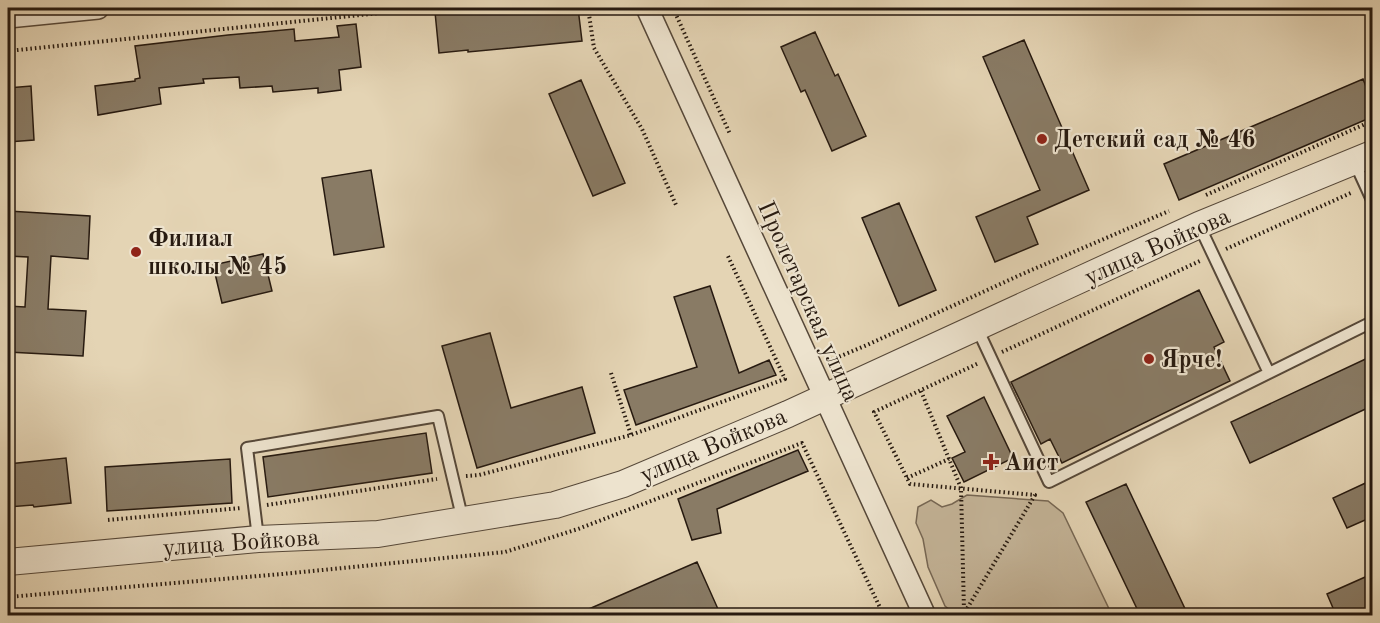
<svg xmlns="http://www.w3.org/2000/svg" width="1380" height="623" font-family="'Old Standard TT',serif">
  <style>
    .green { fill: #c4b498; stroke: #766754; stroke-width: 1.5 }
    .building { fill: #897b65; stroke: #271a10; stroke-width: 1.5 }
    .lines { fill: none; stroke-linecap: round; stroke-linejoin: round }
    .service-casing { stroke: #564839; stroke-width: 14 }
    .minor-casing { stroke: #564839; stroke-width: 24 }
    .tertiary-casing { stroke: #564839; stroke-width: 28 }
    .path { stroke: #271a10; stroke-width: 4; stroke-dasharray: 1.5 3; stroke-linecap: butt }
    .service { stroke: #ede3ce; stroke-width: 10 }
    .minor { stroke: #ede3ce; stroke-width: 21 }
    .tertiary { stroke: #ede3ce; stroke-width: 26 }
    .poi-dot { fill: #8f2418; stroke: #ede3ce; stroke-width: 2 }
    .labels { text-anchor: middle; stroke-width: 4.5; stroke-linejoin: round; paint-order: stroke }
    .poi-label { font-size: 24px; font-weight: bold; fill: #271a10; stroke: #ede3ce; text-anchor: start }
    .street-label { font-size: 24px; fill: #271a10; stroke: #ede3ce }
  </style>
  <rect width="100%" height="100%" fill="#e4d4b4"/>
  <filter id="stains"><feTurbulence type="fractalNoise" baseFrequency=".00333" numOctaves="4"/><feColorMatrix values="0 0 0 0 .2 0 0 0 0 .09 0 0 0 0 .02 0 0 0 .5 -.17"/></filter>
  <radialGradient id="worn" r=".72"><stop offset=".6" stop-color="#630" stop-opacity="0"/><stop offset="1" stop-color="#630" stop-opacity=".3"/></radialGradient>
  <path class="green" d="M 967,495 L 1048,501 L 1063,513 L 1112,615 L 969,616 L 955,614 L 945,606 L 928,567 L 923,539 L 916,523 L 918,507 L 931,500 L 942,507 L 952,504 Z"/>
  <path class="building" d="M 480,8 L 578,8 L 582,41 L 468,52 L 468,50 L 439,53 L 435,12 Z
    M 356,24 L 361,67 L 339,70 L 341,90 L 318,93 L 318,88 L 273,92 L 272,86 L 240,88 L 239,77 L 203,79 L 204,83 L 159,88 L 161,104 L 98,115 L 95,86 L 135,81 L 135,79 L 140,78 L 135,46 L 228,35 L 294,29 L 295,41 L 339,37 L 337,26 Z
    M 815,32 L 835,76 L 838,74 L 866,136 L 832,151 L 805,90 L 801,92 L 781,47 Z
    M 1024,40 L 1089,190 L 1027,217 L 1038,244 L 995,262 L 976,217 L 1040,190 L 983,57 Z
    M 1363,79 L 1372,102 L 1372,117 L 1179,200 L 1164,164 Z
    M 581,80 L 625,183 L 593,196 L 549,94 Z
    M 31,86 L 34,140 L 8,142 L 8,88 Z
    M 371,170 L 384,247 L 334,255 L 322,178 Z
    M 899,203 L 936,290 L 899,306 L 862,218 Z
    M 8,211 L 90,216 L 88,259 L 51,256 L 48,309 L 86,311 L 83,356 L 8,352 L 8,306 L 25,307 L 28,257 L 8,256 Z
    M 263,254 L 272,291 L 222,303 L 213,265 Z
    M 710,286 L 739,373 L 769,360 L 776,375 L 636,425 L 624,390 L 697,367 L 674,297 Z
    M 1199,290 L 1224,342 L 1214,347 L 1230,381 L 1062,463 L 1050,439 L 1041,444 L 1011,382 Z
    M 490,333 L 511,408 L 582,387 L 595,433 L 477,468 L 442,346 Z
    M 1372,356 L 1372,406 L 1250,463 L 1231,422 Z
    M 984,397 L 1013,458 L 964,482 L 952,458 L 965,452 L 947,416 Z
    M 426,433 L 432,473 L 268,497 L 263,457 Z
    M 798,450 L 808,471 L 717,509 L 721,533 L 692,540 L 678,499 Z
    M 66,458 L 71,503 L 34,507 L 33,505 L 8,507 L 8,464 Z
    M 230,459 L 232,503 L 107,511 L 105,467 Z
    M 1372,480 L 1372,517 L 1347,528 L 1333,498 Z
    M 1126,484 L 1188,615 L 1140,615 L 1086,502 Z
    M 697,562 L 718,609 L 704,615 L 575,615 Z
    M 1372,574 L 1372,611 L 1362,615 L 1336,615 L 1327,594 Z"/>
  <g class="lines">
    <g class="service-casing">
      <path id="service" d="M 1355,163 L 1372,200
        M 1199,225 L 1269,373
        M 977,328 L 1049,482 L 1372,322
        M 258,538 L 247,448 L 438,416 L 463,521"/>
    </g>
    <g class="minor-casing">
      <path id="minor" d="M 647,8 L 925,616
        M 8,17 L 98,8"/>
    </g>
    <g class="tertiary-casing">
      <path id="tertiary" d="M 8,562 L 258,539 L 378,534 L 555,505 L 623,484 L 788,414 L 1199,225 L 1372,154"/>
    </g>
    <path class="path" d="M 588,8 L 594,48 L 642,129 L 676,205
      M 673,8 L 730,134
      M 8,51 L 429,8
      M 1206,195 L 1372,121
      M 1226,249 L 1353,192
      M 1002,352 L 1200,261
      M 831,360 L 867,345 L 1020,275 L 1169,211
      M 611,373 L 631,435
      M 921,391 L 961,488 L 964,611
      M 466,476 L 479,475 L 631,435 L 785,379 L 727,254
      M 907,478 L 949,459
      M 267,505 L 437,479
      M 108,520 L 241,508
      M 8,597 L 282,574 L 505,552 L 578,529 L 802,443 L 884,616
      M 965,612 L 1035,495 L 910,484 L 874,412 L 979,363"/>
    <use href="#service" class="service"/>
    <use href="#minor" class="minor"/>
    <use href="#tertiary" class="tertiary"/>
  </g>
  <g class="poi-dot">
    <circle cx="1042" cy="139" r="6"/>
    <circle cx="136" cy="252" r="6"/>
    <circle cx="1149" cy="359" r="6"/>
    <path d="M988 453h6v6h6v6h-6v6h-6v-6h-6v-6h6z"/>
  </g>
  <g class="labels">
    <g class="poi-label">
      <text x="1054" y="147">Детский сад № 46</text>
      <text x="148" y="246">Филиал<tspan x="148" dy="28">школы № 45</tspan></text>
      <text x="1161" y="367">Ярче!</text>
      <text x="1004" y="470">Аист</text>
    </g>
    <g class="street-label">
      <text transform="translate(1157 246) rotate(-24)" y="8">улица Войкова</text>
      <text transform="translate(809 301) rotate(66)" y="8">Пролетарская улица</text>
      <text transform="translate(713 445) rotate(-23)" y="8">улица Войкова</text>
      <text transform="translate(241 542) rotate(-4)" y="8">улица Войкова</text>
    </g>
  </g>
  <rect width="1380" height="623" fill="none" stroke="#e4d4b4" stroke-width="30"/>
  <rect x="9" y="9" width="1362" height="605" fill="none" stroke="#271a10" stroke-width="3"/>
  <rect x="15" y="15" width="1350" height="593" fill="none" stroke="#271a10" stroke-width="1.5"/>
  <rect width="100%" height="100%" filter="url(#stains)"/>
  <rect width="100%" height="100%" fill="url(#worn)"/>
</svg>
